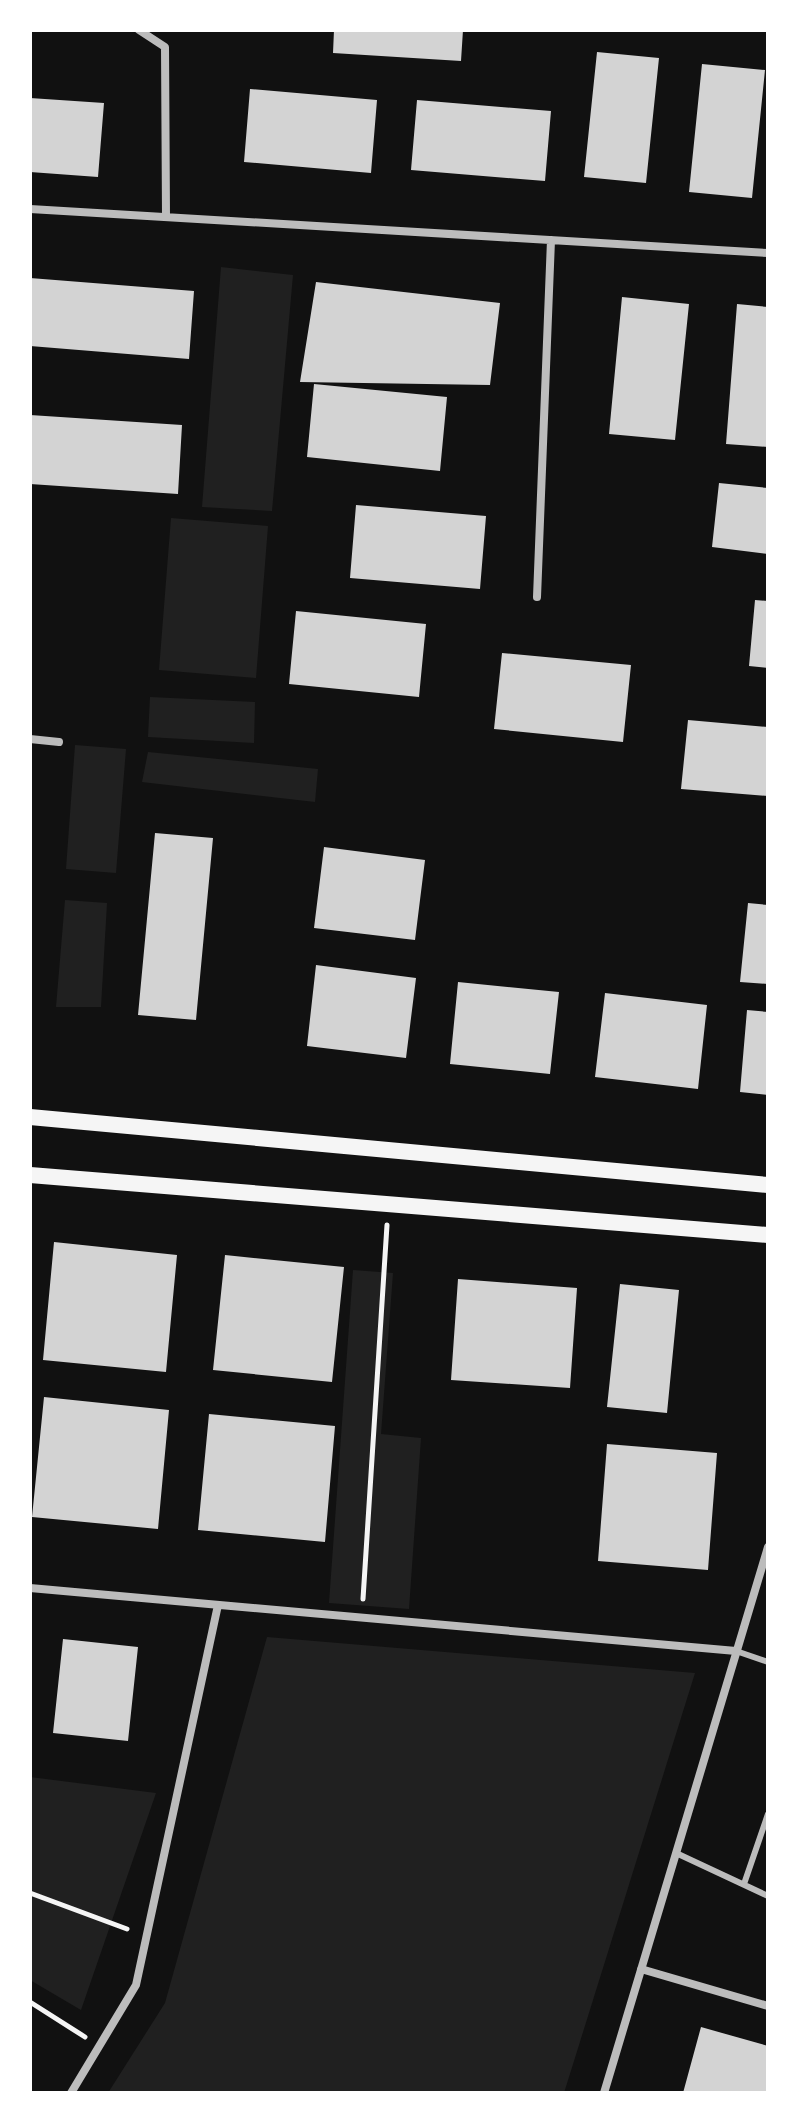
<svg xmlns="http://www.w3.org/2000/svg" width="798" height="2123" font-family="'Golos Text',sans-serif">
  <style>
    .green { fill: #202020 }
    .building { fill: #d3d3d3 }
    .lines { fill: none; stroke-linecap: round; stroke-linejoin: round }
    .path { stroke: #f5f5f5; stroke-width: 5 }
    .service { stroke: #bcbcbc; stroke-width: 6 }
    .minor { stroke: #bcbcbc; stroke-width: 8 }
    .secondary { stroke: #f5f5f5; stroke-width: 16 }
  </style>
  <rect width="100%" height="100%" fill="#111"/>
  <path class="green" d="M 221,267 L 293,275 L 272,511 L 202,507 Z
    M 171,518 L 268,526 L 256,678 L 159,670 Z
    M 150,697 L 255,702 L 254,743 L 148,737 Z
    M 75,745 L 126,749 L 116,873 L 66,869 Z
    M 148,752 L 318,769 L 315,802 L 142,782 Z
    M 65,900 L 107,903 L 101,1007 L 56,1007 Z
    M 353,1270 L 393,1273 L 381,1434 L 421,1438 L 409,1609 L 329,1603 Z
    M 267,1637 L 695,1673 L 564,2093 L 108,2093 L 165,2003 Z
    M 30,1777 L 156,1793 L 81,2010 L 30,1980 Z"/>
  <path class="building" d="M 334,30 L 463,30 L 461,61 L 333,53 Z
    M 597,52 L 659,58 L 646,183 L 584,177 Z
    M 702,64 L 765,70 L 752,198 L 689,192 Z
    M 250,89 L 377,100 L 371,173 L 244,162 Z
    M 30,98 L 104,103 L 98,177 L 30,172 Z
    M 417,100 L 551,111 L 545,181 L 411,170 Z
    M 30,278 L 194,291 L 189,359 L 30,346 Z
    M 316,282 L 500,303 L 490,385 L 300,382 Z
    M 622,297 L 689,304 L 675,440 L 609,434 Z
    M 737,304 L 768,307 L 768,447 L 726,444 Z
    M 314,384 L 447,397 L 440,471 L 307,457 Z
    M 30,415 L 182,425 L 178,494 L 30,484 Z
    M 719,483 L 768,488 L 768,554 L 712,547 Z
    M 356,505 L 486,516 L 480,589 L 350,578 Z
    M 755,600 L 768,601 L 768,668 L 749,666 Z
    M 296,611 L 426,624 L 419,697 L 289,684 Z
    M 502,653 L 631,665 L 623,742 L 494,729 Z
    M 688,720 L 768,727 L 768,796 L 681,789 Z
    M 155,833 L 213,838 L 196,1020 L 138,1015 Z
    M 324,847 L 425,860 L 415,940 L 314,928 Z
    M 748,903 L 768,905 L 768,984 L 740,982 Z
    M 316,965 L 416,978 L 406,1058 L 307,1046 Z
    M 458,982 L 559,992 L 550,1074 L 450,1064 Z
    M 605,993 L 707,1005 L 698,1089 L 595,1077 Z
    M 747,1010 L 768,1012 L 768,1095 L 740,1092 Z
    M 54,1242 L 177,1255 L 166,1372 L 43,1360 Z
    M 225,1255 L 344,1267 L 332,1382 L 213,1370 Z
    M 458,1279 L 577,1288 L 570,1388 L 451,1380 Z
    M 620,1284 L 679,1290 L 667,1413 L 607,1407 Z
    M 44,1397 L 169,1410 L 158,1529 L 32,1517 Z
    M 209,1414 L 335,1426 L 325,1542 L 198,1530 Z
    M 607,1444 L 717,1453 L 708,1570 L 598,1561 Z
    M 63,1639 L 138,1647 L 128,1741 L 53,1733 Z
    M 701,2027 L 768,2046 L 768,2093 L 683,2093 Z"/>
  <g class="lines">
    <path class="path" d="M 363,1599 L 387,1225
      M 30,1893 L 127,1929
      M 30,2002 L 85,2037"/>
    <path class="service" d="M 736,1651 L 768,1662
      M 676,1853 L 768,1896
      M 744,1884 L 768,1814"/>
    <path class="minor" d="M 139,30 L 165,47 L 166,217
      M 30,209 L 768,253
      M 537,597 L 551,240
      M 30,739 L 59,742
      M 30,1588 L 736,1651
      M 641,1969 L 768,2006
      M 71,2093 L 136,1985 L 218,1605
      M 604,2093 L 768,1547"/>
    <path class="secondary" d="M 30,1117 L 768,1185
      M 30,1175 L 768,1235"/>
  </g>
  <rect width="798" height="2123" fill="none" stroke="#ffffff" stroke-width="64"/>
</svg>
